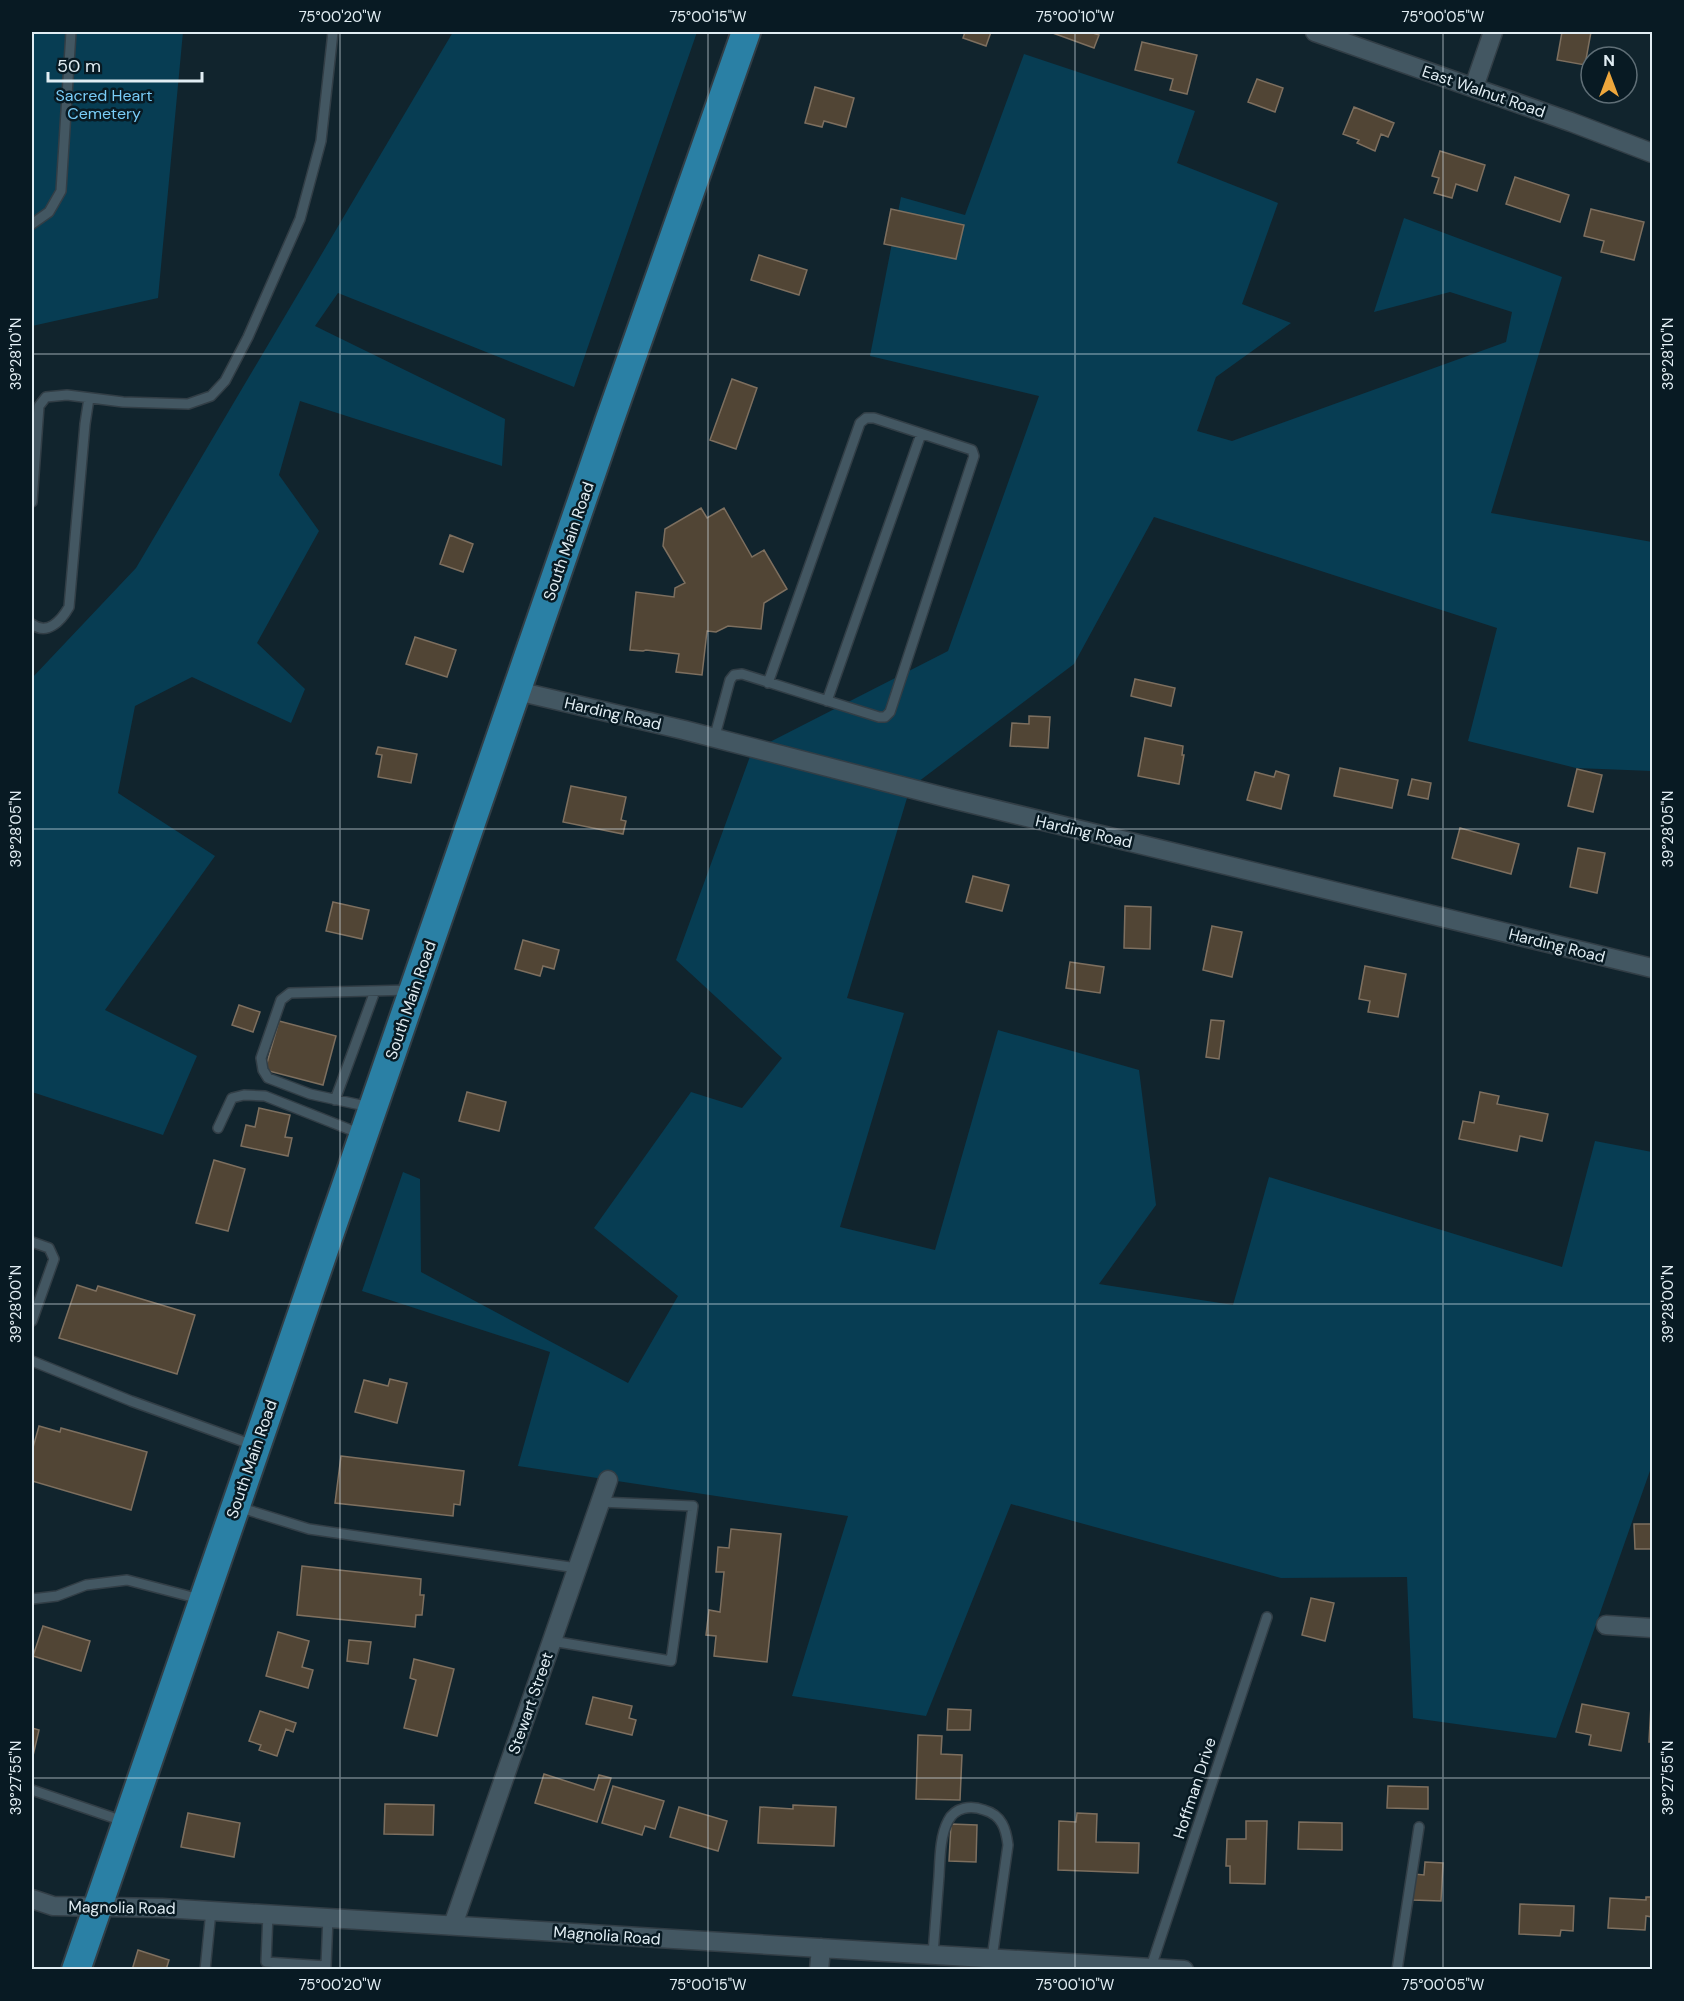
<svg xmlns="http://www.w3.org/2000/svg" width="1684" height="2001" font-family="'DM Sans',sans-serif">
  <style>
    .green { fill: #073d53 }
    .building { fill: #514535; stroke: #7d6f5f; stroke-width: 1.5 }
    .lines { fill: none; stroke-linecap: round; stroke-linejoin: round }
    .lane-casing { stroke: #323e46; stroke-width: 12 }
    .street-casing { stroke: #323e46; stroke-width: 21 }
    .primary-casing { stroke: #323e46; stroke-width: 32 }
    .lane { stroke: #435762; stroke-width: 9 }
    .street { stroke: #435762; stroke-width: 18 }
    .primary { stroke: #2a80a5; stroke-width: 28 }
    .ticks { fill: none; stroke: #e1edf3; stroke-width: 1.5; stroke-opacity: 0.45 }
    .labels { text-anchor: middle; stroke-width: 5; stroke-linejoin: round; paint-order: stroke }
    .street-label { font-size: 16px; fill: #e1edf3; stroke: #081a23 }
    .park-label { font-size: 16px; fill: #79ccf7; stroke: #081a23 }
    .neatline { fill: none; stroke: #e1edf3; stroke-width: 2 }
    .ticks-label { font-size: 15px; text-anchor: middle; fill: #e1edf3 }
  </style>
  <rect width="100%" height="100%" fill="#11242d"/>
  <path class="green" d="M 32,32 L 183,32 L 158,298 L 32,326 Z
    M 453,32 L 697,32 L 574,387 L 338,293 L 315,326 L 505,419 L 502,466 L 300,401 L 279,475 L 319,531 L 257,643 L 305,689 L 291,723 L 192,677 L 135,706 L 118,793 L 215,856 L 105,1010 L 197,1056 L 163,1135 L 32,1092 L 32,678 L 136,568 Z
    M 1024,54 L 1195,111 L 1177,163 L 1278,203 L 1242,304 L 1291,323 L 1216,377 L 1197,431 L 1232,441 L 1506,342 L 1512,312 L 1450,292 L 1374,312 L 1404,218 L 1562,277 L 1491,513 L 1652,542 L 1652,771 L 1576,768 L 1468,741 L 1497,628 L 1154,517 L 1074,664 L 910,788 L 847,998 L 904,1013 L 840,1227 L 935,1250 L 998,1030 L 1139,1070 L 1156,1205 L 1099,1284 L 1233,1305 L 1269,1177 L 1562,1267 L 1595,1141 L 1652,1152 L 1652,1465 L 1556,1738 L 1413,1718 L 1407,1577 L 1281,1578 L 1011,1504 L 926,1716 L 792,1696 L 848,1516 L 518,1466 L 550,1352 L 362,1291 L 403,1172 L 420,1179 L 421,1272 L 628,1383 L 678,1296 L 594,1228 L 691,1092 L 742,1108 L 782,1058 L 676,960 L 752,751 L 948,651 L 1039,396 L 870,356 L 901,197 L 965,215 Z"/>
  <path class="building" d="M 965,32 L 991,32 L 986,46 L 963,38 Z
    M 1050,32 L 1090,32 L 1099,35 L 1094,48 Z
    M 1562,32 L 1591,32 L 1585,65 L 1557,60 Z
    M 1142,42 L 1197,55 L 1187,94 L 1170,90 L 1173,79 L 1135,70 Z
    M 1257,79 L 1283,88 L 1275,112 L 1248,102 Z
    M 815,87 L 854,98 L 846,127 L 824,121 L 822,127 L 805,123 Z
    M 1354,107 L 1394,123 L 1388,137 L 1381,134 L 1375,151 L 1357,143 L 1359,140 L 1343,134 Z
    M 1440,151 L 1485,165 L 1477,191 L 1456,184 L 1452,198 L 1434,193 L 1439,178 L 1432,176 Z
    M 1515,177 L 1569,195 L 1560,222 L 1506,204 Z
    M 891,209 L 964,225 L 956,259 L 884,244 Z
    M 1591,209 L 1644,222 L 1634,260 L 1601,252 L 1604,241 L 1584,236 Z
    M 759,255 L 807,270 L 799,295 L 751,280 Z
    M 732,379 L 757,388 L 736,449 L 710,440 Z
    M 701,508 L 707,518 L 724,508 L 752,557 L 764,550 L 787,589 L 764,603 L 761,629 L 728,626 L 716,632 L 707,631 L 702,675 L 676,672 L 679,654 L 646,650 L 643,651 L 630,650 L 636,592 L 674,597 L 675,588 L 685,583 L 663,546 L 665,529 Z
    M 450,535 L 473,544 L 463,572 L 440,564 Z
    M 415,637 L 456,650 L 447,677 L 406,664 Z
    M 1135,679 L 1175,688 L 1171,706 L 1131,696 Z
    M 1029,716 L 1050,717 L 1048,748 L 1010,746 L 1012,723 L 1029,724 Z
    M 1145,738 L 1183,746 L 1182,755 L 1184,755 L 1179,784 L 1138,776 Z
    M 378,747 L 417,754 L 411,783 L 378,777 L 382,755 L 376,754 Z
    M 1340,768 L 1398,780 L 1392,808 L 1334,796 Z
    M 1577,769 L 1602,775 L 1593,812 L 1568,806 Z
    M 1276,771 L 1289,775 L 1281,809 L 1247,800 L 1255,772 L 1274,777 Z
    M 1412,779 L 1431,783 L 1428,799 L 1408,795 Z
    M 571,786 L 626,797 L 621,820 L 626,821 L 623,834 L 563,822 Z
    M 1460,828 L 1519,844 L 1511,874 L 1452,858 Z
    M 1578,848 L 1605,853 L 1597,893 L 1570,887 Z
    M 973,876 L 1009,885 L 1002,911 L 966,902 Z
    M 333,902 L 369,910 L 362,939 L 326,931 Z
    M 1125,906 L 1151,907 L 1150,949 L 1124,948 Z
    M 1212,926 L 1242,932 L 1232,977 L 1203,970 Z
    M 523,940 L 559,950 L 554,969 L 543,966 L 540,976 L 515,969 Z
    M 1070,962 L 1104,967 L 1100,993 L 1066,988 Z
    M 1365,966 L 1406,974 L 1398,1017 L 1368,1012 L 1370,1001 L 1359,999 Z
    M 239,1005 L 260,1012 L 253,1032 L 232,1025 Z
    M 1211,1020 L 1224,1021 L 1219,1059 L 1206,1057 Z
    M 279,1021 L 336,1036 L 323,1085 L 265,1070 Z
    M 467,1092 L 506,1102 L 499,1131 L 459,1121 Z
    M 1480,1092 L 1499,1096 L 1497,1104 L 1548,1114 L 1542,1141 L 1520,1136 L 1517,1151 L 1459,1139 L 1463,1121 L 1474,1123 Z
    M 259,1108 L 290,1115 L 285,1137 L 292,1138 L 288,1156 L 241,1146 L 246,1125 L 255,1127 Z
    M 214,1160 L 245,1169 L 228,1231 L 196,1223 Z
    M 77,1285 L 96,1291 L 98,1286 L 195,1315 L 177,1374 L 59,1338 Z
    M 390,1379 L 407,1383 L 397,1423 L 355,1412 L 364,1380 L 388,1386 Z
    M 39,1426 L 60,1432 L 61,1428 L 147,1452 L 131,1510 L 32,1481 L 32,1451 Z
    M 341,1456 L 464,1471 L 460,1505 L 454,1504 L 453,1516 L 335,1503 Z
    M 1634,1524 L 1652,1524 L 1652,1549 L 1635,1549 Z
    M 731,1529 L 781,1534 L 767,1662 L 714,1656 L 716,1636 L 706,1635 L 709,1610 L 720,1612 L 724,1572 L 716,1572 L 718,1547 L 729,1548 Z
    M 302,1566 L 421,1579 L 420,1595 L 424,1595 L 422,1615 L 416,1615 L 415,1627 L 297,1615 Z
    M 1311,1598 L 1334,1603 L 1325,1641 L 1302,1635 Z
    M 43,1626 L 90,1641 L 81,1671 L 33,1656 Z
    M 278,1632 L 309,1641 L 302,1667 L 313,1670 L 308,1688 L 266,1676 Z
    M 349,1640 L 371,1642 L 368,1664 L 347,1661 Z
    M 414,1659 L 454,1669 L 437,1736 L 404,1728 L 416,1680 L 410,1678 Z
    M 593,1697 L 632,1706 L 629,1718 L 636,1720 L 632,1735 L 586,1724 Z
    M 1582,1704 L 1629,1713 L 1621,1751 L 1589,1745 L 1591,1735 L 1576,1732 Z
    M 1651,1705 L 1652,1705 L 1652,1742 L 1649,1742 Z
    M 948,1709 L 971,1710 L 970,1730 L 947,1730 Z
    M 260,1711 L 296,1723 L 293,1732 L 286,1729 L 277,1756 L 259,1750 L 261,1745 L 249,1741 Z
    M 32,1728 L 39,1730 L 32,1760 Z
    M 918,1735 L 942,1736 L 941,1754 L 962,1755 L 960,1800 L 916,1799 Z
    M 544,1774 L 594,1790 L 599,1775 L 611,1778 L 597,1822 L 535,1803 Z
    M 613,1786 L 664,1801 L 655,1829 L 645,1826 L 642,1835 L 602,1823 Z
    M 1388,1786 L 1428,1787 L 1428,1809 L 1387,1808 Z
    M 385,1804 L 434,1805 L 433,1835 L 384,1834 Z
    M 793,1805 L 836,1807 L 834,1846 L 758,1843 L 760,1807 L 793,1809 Z
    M 679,1807 L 727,1821 L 718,1851 L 670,1837 Z
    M 188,1813 L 240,1823 L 234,1857 L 181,1847 Z
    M 1077,1813 L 1097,1814 L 1096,1842 L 1139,1843 L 1138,1873 L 1058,1870 L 1059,1821 L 1076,1822 Z
    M 1246,1821 L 1267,1821 L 1265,1884 L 1230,1883 L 1230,1866 L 1226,1866 L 1227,1839 L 1246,1839 Z
    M 1299,1822 L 1342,1823 L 1342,1850 L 1298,1849 Z
    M 951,1824 L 977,1825 L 976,1862 L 949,1861 Z
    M 1425,1862 L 1443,1863 L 1441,1901 L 1412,1900 L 1414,1874 L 1424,1875 Z
    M 1646,1897 L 1652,1897 L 1652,1917 L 1646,1916 L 1645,1930 L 1608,1928 L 1610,1898 L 1646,1900 Z
    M 1520,1904 L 1574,1906 L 1573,1931 L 1561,1930 L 1560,1936 L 1519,1934 Z
    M 138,1950 L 169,1960 L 166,1970 L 132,1970 Z"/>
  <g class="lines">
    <g class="lane-casing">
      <path id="lane" d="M 32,224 L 49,212 L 61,191 L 71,32
        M 32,502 L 39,406 L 46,397 L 67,395 L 123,402 L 188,404 L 211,396 L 225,381 L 248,337 L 300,219 L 321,141 L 333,32
        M 32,624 C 47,636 61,621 69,607 L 85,424 L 89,398
        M 827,701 L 921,434
        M 714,739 L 730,680 L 734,675 L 742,674 L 879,717 L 885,717 L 890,712 L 974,456 L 972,450 L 874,418 L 866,418 L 860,423 L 768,683
        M 335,1100 L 375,991
        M 370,1107 L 310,1094 L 268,1078 L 263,1070 L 261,1058 L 281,1000 L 290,993 L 411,990
        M 218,1128 L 232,1098 L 244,1095 L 265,1096 L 361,1134
        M 32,1242 L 49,1248 L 54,1259 L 32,1321
        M 32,1361 L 131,1401 L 253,1445
        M 238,1507 L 309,1529 L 577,1568
        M 32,1599 L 57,1596 L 86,1585 L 127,1580 L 200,1599
        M 552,1641 L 671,1661 L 693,1506 L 600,1502
        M 32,1790 L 123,1821
        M 268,1914 L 266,1962 L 326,1966 L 328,1917
        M 933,1954 C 935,1928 937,1902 939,1876 C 940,1858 940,1836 948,1821 C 955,1807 971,1805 984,1810 C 1002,1815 1006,1829 1008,1845 L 992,1958
        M 1151,1967 L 1267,1617
        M 205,1970 L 211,1911
        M 1397,1970 L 1419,1827"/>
    </g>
    <g class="street-casing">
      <path id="street" d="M 1315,32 L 1571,122 L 1652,153
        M 1474,87 L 1493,32
        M 517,691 L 684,730 L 948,798 L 1652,968
        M 1606,1625 L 1652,1628
        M 32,1899 L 53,1906 L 162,1908 L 1184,1970
        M 453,1925 L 608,1480
        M 819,1970 L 821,1948"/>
    </g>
    <g class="primary-casing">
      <path id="primary" d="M 76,1970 L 609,422 L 746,32"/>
    </g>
    <use href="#lane" class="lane"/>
    <use href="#street" class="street"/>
    <use href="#primary" class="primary"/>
  </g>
  <path class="ticks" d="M 340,32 L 340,1970M 708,32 L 708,1970M 1075,32 L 1075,1970M 1443,32 L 1443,1970M 32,354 L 1652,354M 32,829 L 1652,829M 32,1304 L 1652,1304M 32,1778 L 1652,1778"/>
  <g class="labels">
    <g class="street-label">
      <text transform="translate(1484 91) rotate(19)" y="6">East Walnut Road</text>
      <text transform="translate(568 541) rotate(-71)" y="6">South Main Road</text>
      <text transform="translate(613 713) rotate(13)" y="6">Harding Road</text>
      <text transform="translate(1084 831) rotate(13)" y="6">Harding Road</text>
      <text transform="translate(1557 945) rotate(14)" y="6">Harding Road</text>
      <text transform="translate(410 1000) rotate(-71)" y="6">South Main Road</text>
      <text transform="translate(251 1459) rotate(-71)" y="6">South Main Road</text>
      <text transform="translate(530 1703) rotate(-71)" y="6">Stewart Street</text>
      <text transform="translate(1194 1788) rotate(-72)" y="6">Hoffman Drive</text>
      <text transform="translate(122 1907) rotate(1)" y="6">Magnolia Road</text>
      <text transform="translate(607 1935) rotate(4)" y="6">Magnolia Road</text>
    </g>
    <g class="park-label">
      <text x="104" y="101">Sacred Heart<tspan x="104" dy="18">Cemetery</tspan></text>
    </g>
  </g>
  <rect width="1684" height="2001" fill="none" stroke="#081a23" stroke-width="66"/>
  <g transform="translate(1609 75)"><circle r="28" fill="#081a23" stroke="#5f6e76" stroke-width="1.5"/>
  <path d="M0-4.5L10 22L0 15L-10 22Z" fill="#eea73c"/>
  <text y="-9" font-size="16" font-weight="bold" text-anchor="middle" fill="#e1edf3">N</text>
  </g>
  <path d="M48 72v9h154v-9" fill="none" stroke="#e1edf3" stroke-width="3"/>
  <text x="57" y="72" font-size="18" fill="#e1edf3" stroke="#081a23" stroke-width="4.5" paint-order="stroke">50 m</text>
  <rect x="33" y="33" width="1618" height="1935" class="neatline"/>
  <g class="ticks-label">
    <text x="340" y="22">75°00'20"W</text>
    <text x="708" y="22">75°00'15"W</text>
    <text x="1075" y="22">75°00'10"W</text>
    <text x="1443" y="22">75°00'05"W</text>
    <text transform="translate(16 354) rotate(-90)" y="5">39°28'10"N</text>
    <text transform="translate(1668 354) rotate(-90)" y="5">39°28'10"N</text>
    <text transform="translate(16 829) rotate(-90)" y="5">39°28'05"N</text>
    <text transform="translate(1668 829) rotate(-90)" y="5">39°28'05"N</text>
    <text transform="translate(16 1304) rotate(-90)" y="5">39°28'00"N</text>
    <text transform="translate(1668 1304) rotate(-90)" y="5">39°28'00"N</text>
    <text transform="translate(16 1778) rotate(-90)" y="5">39°27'55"N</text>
    <text transform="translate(1668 1778) rotate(-90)" y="5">39°27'55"N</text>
    <text x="340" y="1990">75°00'20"W</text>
    <text x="708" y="1990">75°00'15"W</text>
    <text x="1075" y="1990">75°00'10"W</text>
    <text x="1443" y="1990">75°00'05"W</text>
  </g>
</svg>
